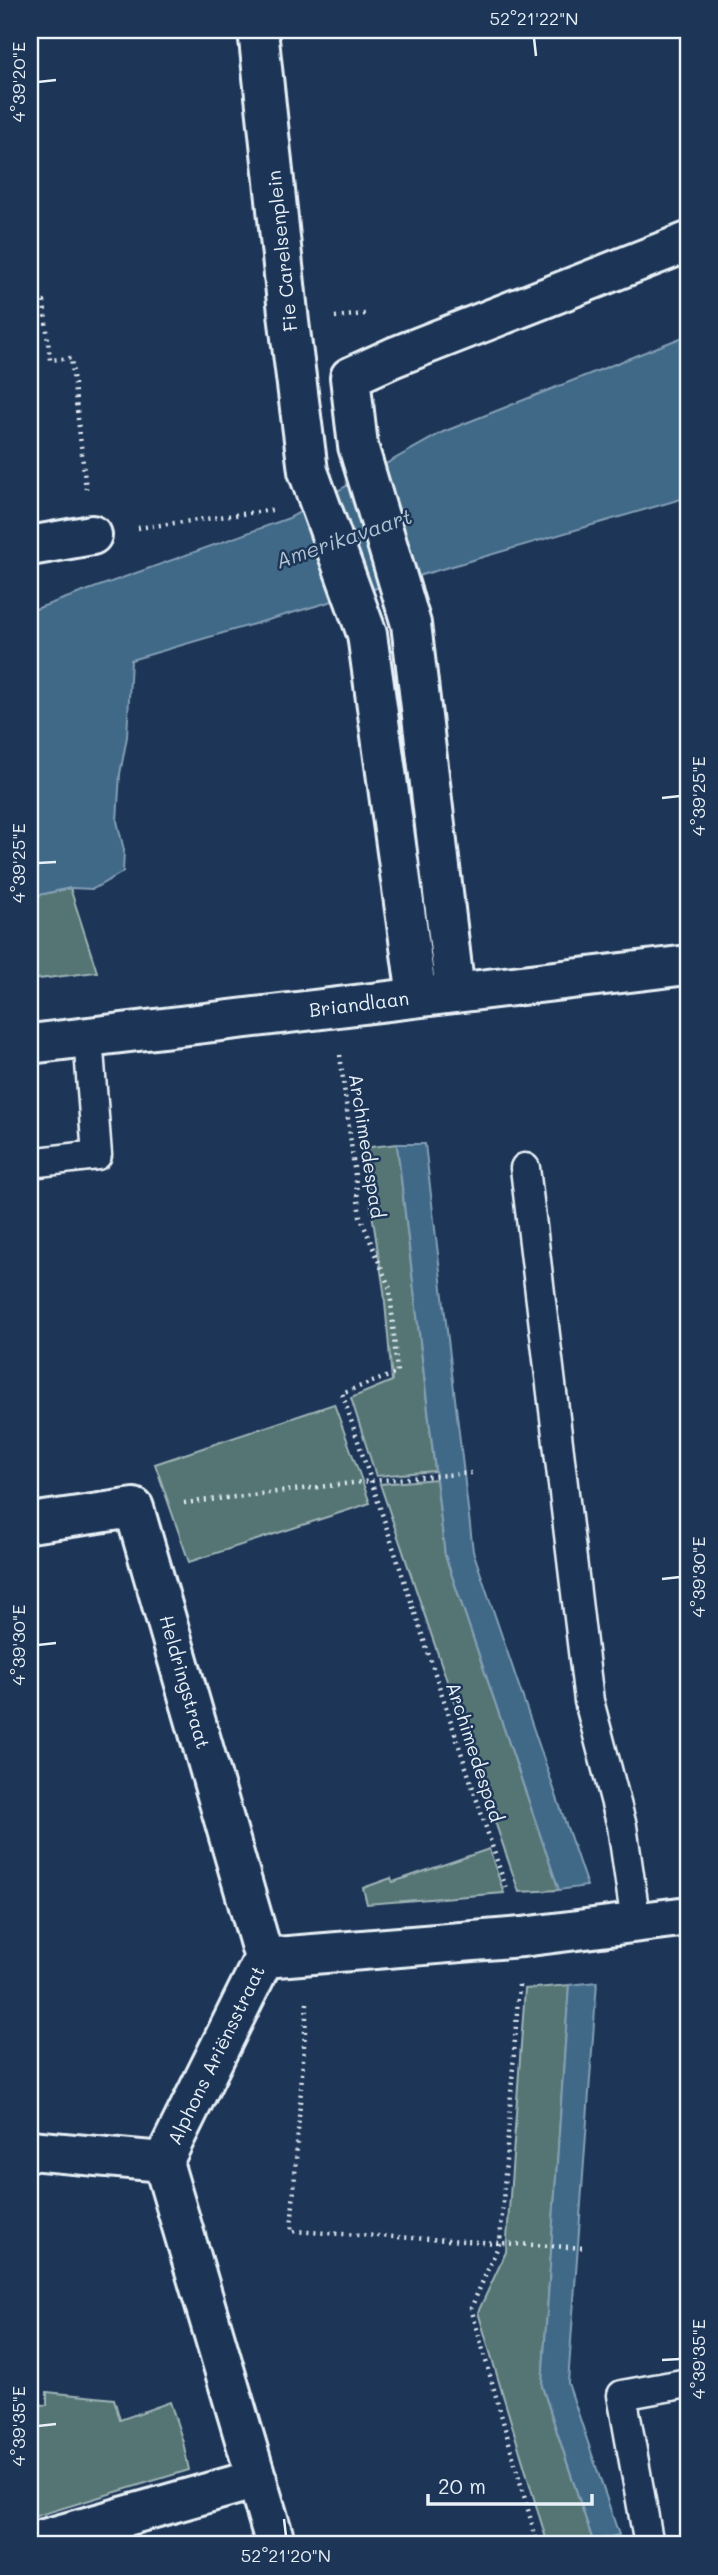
<svg xmlns="http://www.w3.org/2000/svg" width="718" height="2575" font-family="Mali,sans-serif">
  <style>
    .green { fill: #557574; stroke: #9eb3b6; stroke-width: 2 }
    .water { fill: #406988; stroke: #839fb5; stroke-width: 2 }
    .lines { fill: none; stroke-linecap: round; stroke-linejoin: round }
    .lane-casing { stroke: #e8f1f8; stroke-width: 33 }
    .street-casing { stroke: #e8f1f8; stroke-width: 44 }
    .secondary-casing { stroke: #e8f1f8; stroke-width: 44 }
    .path { stroke: #e8f1f8; stroke-width: 4.5; stroke-dasharray: 2 5; stroke-linecap: butt }
    .lane { stroke: #1d3557; stroke-width: 28 }
    .street { stroke: #1d3557; stroke-width: 38 }
    .secondary { stroke: #1d3557; stroke-width: 38 }
    .ticks { fill: none; stroke: #e8f1f8; stroke-width: 2.5 }
    .labels { text-anchor: middle; stroke-width: 5; stroke-linejoin: round; paint-order: stroke }
    .street-label { font-size: 19px; fill: #e8f1f8; stroke: #1d3557 }
    .water-label { font-size: 21px; font-style: italic; fill: #adc1d1; stroke: #1d3557 }
    .neatline { fill: none; stroke: #e8f1f8; stroke-width: 2.5 }
    .ticks-label { font-size: 18px; text-anchor: middle; fill: #e8f1f8 }
  </style>
  <rect width="100%" height="100%" fill="#1d3557"/>
  <filter id="ink" filterUnits="userSpaceOnUse"><feTurbulence type="fractalNoise" baseFrequency=".0143" numOctaves="2"/><feDisplacementMap in="SourceGraphic" scale="14" xChannelSelector="R" yChannelSelector="G"/><feConvolveMatrix kernelMatrix="1 2 1 2 8 2 1 2 1" color-interpolation-filters="sRGB"/></filter>
  <g filter="url(#ink)">
    <path class="green" d="M 70,888 L 97,972 L 30,980 L 30,897 Z
      M 397,1144 L 435,1471 L 376,1476 L 351,1398 L 392,1381 L 384,1291 L 362,1148 Z
      M 334,1404 L 370,1503 L 189,1562 L 155,1464 Z
      M 436,1479 L 445,1555 L 559,1890 L 519,1892 L 380,1484 Z
      M 489,1849 L 504,1893 L 367,1904 L 363,1888 L 391,1878 L 393,1882 Z
      M 569,1985 L 542,2386 L 593,2541 L 574,2545 L 548,2545 L 478,2312 L 506,2252 L 525,1989 Z
      M 47,2392 L 114,2399 L 120,2420 L 170,2402 L 183,2442 L 189,2470 L 30,2518 L 30,2404 L 47,2405 Z"/>
    <path class="water" d="M 688,335 L 688,497 L 131,660 L 127,737 L 120,774 L 117,821 L 124,850 L 123,872 L 93,889 L 70,888 L 30,897 L 30,611 L 289,518 L 443,432 Z
      M 397,1144 L 425,1144 L 473,1551 L 587,1886 L 559,1890 L 445,1555 Z
      M 597,1982 L 568,2383 L 619,2535 L 593,2541 L 542,2386 L 569,1985 Z"/>
    <g class="lines">
      <g class="lane-casing">
        <path id="lane" d="M 30,1163 L 97,1155 L 88,1037
          M 525,1168 L 589,1701 L 622,1826 L 636,1923
          M 649,2545 L 622,2395 L 688,2383"/>
      </g>
      <g class="street-casing">
        <path id="street" d="M 258,30 L 289,322 L 308,471 L 367,634 L 417,997
          M 30,546 L 92,535
          M 455,993 L 411,624 L 358,446 L 350,377 L 394,357 L 688,242
          M 30,1523 L 134,1508 L 264,1958
          M 30,2150 L 163,2162
          M 30,2543 L 257,2479
          M 276,2545 L 163,2162 L 264,1958 L 522,1937 L 688,1916"/>
      </g>
      <g class="secondary-casing">
        <path id="secondary" d="M 30,1044 L 688,965"/>
      </g>
      <path class="path" d="M 30,304 L 44,302 L 50,360 L 71,358 L 86,489
        M 335,317 L 365,314
        M 138,528 L 272,510
        M 340,1055 L 360,1216 L 390,1289 L 397,1373 L 342,1393 L 507,1891
        M 184,1503 L 370,1481 L 472,1473
        M 519,1985 L 500,2242 L 471,2308 L 538,2545
        M 307,2003 L 291,2231 L 586,2248
        M 30,2398 L 42,2399"/>
      <use href="#lane" class="lane"/>
      <use href="#street" class="street"/>
      <use href="#secondary" class="secondary"/>
    </g>
  </g>
  <path class="ticks" d="M 534,38 L 536,56M 38,82 L 56,80M 662,798 L 680,796M 38,863 L 56,862M 662,1579 L 680,1577M 38,1645 L 56,1643M 662,2360 L 680,2359M 38,2426 L 56,2424M 284,2519 L 286,2536"/>
  <g class="labels">
    <g class="street-label">
      <text transform="translate(282 251) rotate(-96)" y="7">Fie Carelsenplein</text>
      <text transform="translate(359 1004) rotate(-7)" y="7">Briandlaan</text>
      <text transform="translate(367 1146) rotate(81)" y="7">Archimedespad</text>
      <text transform="translate(185 1682) rotate(74)" y="7">Heldringstraat</text>
      <text transform="translate(475 1752) rotate(72)" y="7">Archimedespad</text>
      <text transform="translate(216 2055) rotate(-64)" y="7">Alphons Ariënsstraat</text>
    </g>
    <g class="water-label">
      <text transform="translate(344 539) rotate(-19)" y="7">Amerikavaart</text>
    </g>
  </g>
  <rect width="718" height="2575" fill="none" stroke="#1d3557" stroke-width="77"/>
  <path d="M428 2494v10h164v-10" fill="none" stroke="#e8f1f8" stroke-width="3.5"/>
  <text x="438" y="2494" font-size="21" fill="#e8f1f8" stroke="#1d3557" stroke-width="5" paint-order="stroke">20 m</text>
  <rect x="38" y="38" width="642" height="2498" class="neatline"/>
  <g class="ticks-label">
    <text x="534" y="25">52°21'22"N</text>
    <text transform="translate(19 82) rotate(-90)" y="6">4°39'20"E</text>
    <text transform="translate(699 796) rotate(-90)" y="6">4°39'25"E</text>
    <text transform="translate(19 863) rotate(-90)" y="6">4°39'25"E</text>
    <text transform="translate(699 1577) rotate(-90)" y="6">4°39'30"E</text>
    <text transform="translate(19 1645) rotate(-90)" y="6">4°39'30"E</text>
    <text transform="translate(699 2359) rotate(-90)" y="6">4°39'35"E</text>
    <text transform="translate(19 2426) rotate(-90)" y="6">4°39'35"E</text>
    <text x="286" y="2562">52°21'20"N</text>
  </g>
</svg>
